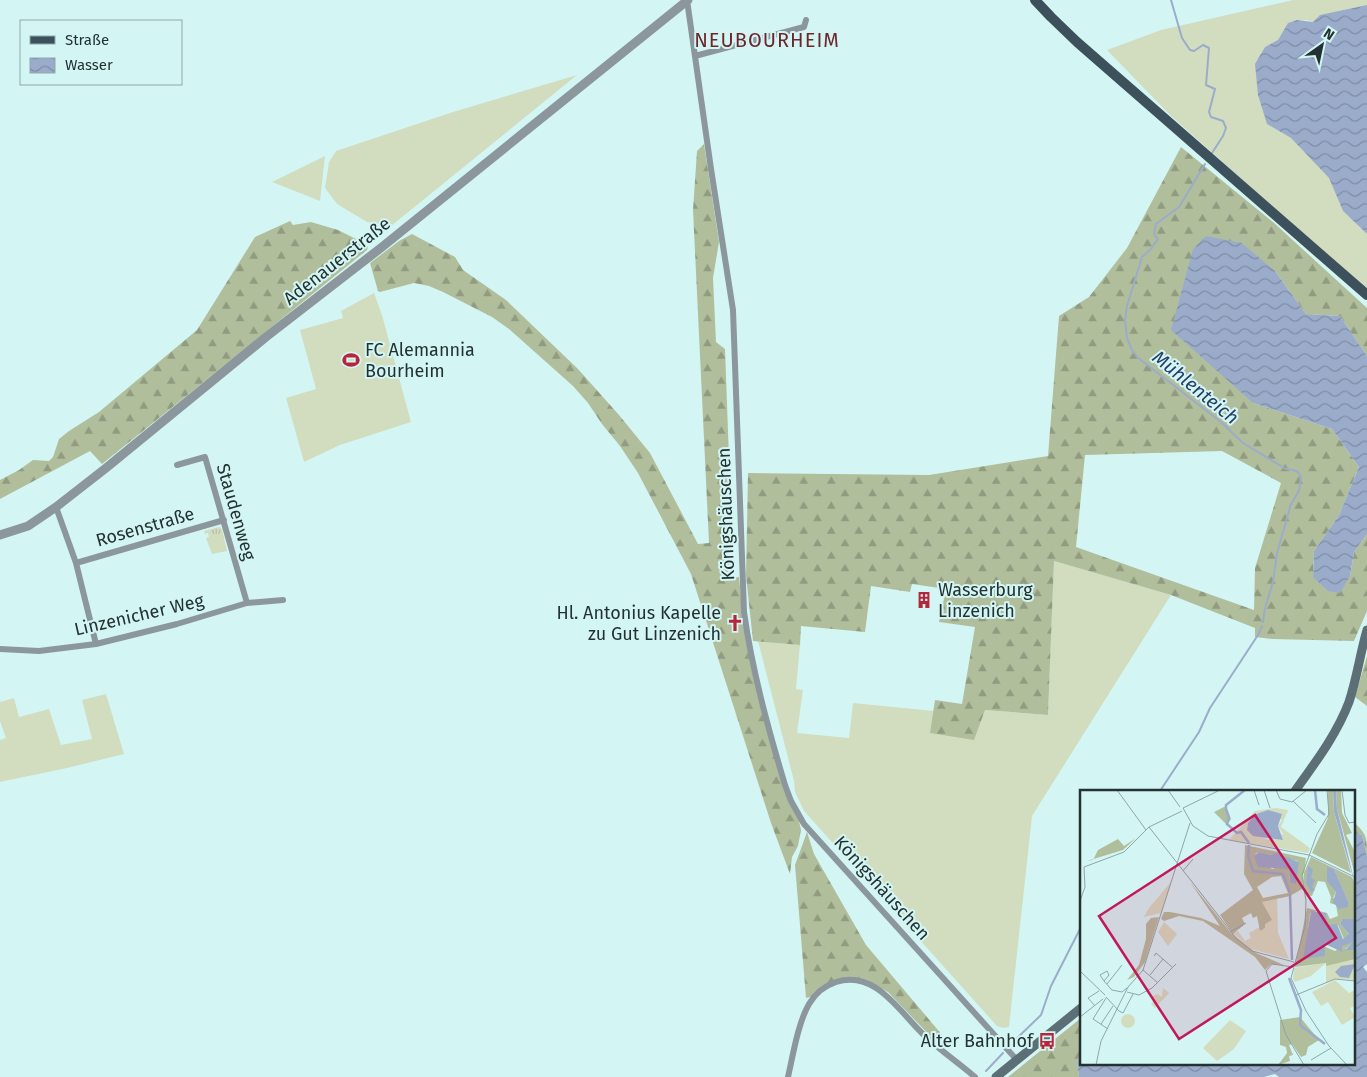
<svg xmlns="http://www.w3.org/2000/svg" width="1367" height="1077" font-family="'Fira Sans',sans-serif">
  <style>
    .grass { fill: #d2ddbf }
    .forest { fill: url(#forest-firs); fill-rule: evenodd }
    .park { fill: url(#park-tufts) }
    .water { fill: url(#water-waves) }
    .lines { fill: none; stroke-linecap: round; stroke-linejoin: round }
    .stream { stroke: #9baccb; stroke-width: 2 }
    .minor { stroke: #8b979d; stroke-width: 6 }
    .tertiary { stroke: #8b979d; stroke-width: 9 }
    .secondary { stroke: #5c6e76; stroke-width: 9 }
    .primary { stroke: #3c515b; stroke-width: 10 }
    .labels { text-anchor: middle; stroke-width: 4; stroke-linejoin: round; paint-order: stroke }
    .street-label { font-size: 18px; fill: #243131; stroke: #d3f6f5 }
    .poi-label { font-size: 18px; fill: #243131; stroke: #d3f6f5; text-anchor: start }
    .water-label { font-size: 19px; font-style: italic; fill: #273d67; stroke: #d3f6f5 }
    .quarter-label { font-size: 20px; letter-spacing: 1px; fill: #6d272c; stroke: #d3f6f5 }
    .inset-river { fill: none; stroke: #9baccb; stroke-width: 2.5 }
    .inset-road { fill: none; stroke: #8da7a7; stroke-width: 1 }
    .view { fill: #c2185b; fill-opacity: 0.15; stroke: #c2185b; stroke-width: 2.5 }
    .inset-edge { fill: none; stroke: #243131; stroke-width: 2.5 }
  </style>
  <defs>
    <pattern id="forest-firs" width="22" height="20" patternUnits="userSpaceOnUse" patternTransform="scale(1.25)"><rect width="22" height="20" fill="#b1be9c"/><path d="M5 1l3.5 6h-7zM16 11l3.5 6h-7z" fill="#909b80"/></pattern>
    <pattern id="park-tufts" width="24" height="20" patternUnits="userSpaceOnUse" patternTransform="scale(1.25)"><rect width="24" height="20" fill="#d2ddbf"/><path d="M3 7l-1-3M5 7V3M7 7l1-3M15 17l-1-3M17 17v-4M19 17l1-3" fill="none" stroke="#b4bea5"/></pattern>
    <pattern id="water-waves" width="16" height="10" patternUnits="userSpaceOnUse" patternTransform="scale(1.25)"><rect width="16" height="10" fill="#9baccb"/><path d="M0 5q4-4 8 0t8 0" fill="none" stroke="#7e8da5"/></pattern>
  </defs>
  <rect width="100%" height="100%" fill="#d3f6f5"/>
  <path class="grass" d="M 1293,0 L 1367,0 L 1367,5 L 1365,6 L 1338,12 L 1313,22 L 1306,20 L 1289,23 L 1278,41 L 1265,47 L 1267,124 L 1291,138 L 1330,178 L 1343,211 L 1367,234 L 1367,291 L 1170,115 L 1107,50 L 1161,30 Z
    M 577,75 L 391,226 L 367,222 L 337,204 L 325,188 L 329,162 L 336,151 L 453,112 Z
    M 325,156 L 320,201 L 272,182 Z
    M 374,293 L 382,315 L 411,422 L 340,445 L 304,462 L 286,398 L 316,389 L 300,330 L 343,318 L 341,311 Z
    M 1054,561 L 1171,595 L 1032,816 L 1009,1027 L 1003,1028 L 997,1026 L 804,811 L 795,792 L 794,781 L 758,641 L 800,645 L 796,689 L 803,690 L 797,733 L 849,738 L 853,703 L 934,711 L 930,733 L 985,710 L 1048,715 Z
    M 106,694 L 124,754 L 67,768 L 0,782 L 0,740 L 6,738 L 0,721 L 0,702 L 14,698 L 19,717 L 49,709 L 61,745 L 92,739 L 82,700 Z"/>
  <path class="forest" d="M 704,144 L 719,242 L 713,278 L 716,342 L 725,349 L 731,513 L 729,578 L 739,577 L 744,628 L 753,675 L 799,821 L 801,830 L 798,846 L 792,857 L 790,874 L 771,823 L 691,574 L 638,473 L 620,446 L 602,424 L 588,403 L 573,386 L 509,329 L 492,317 L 443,292 L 429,286 L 414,283 L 380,292 L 378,291 L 370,263 L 399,241 L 412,234 L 455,257 L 463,270 L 506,300 L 578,369 L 619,415 L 650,453 L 698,544 L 709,543 L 693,210 L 697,151 Z
    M 1181,147 L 1273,222 L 1367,308 L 1367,356 L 1340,316 L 1306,314 L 1275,271 L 1253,403 L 1332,429 L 1359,467 L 1339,515 L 1314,551 L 1313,577 L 1350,576 L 1354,552 L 1367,534 L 1367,611 L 1354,641 L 1272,639 L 1255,637 L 1255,628 L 1171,595 L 1054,561 L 1048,715 L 985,710 L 974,740 L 930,733 L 935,700 L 962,704 L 975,627 L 939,622 L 946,589 L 912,584 L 910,592 L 871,586 L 865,632 L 801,626 L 800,645 L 753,641 L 746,576 L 748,473 L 929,475 L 1048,456 L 1059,316 L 1089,297 L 1127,248 ZM 1222,451 L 1281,483 L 1255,568 L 1254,610 L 1076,547 L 1085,455 Z
    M 290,221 L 293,225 L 311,222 L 338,230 L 366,244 L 368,247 L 367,250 L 102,464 L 90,451 L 0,499 L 0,480 L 19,470 L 33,460 L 49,461 L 53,457 L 59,439 L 69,431 L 99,412 L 197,330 L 255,237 Z
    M 1367,656 L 1367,706 L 1355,697 Z
    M 1353,821 C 1367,835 1367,836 1367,856 L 1362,835 L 1353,832 Z
    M 807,832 L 814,854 L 866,945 L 943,1036 L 936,1042 L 888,992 L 864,979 L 851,978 L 810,997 L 806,998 L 795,865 Z
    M 1081,1018 L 1081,1052 L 1077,1062 L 1079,1077 L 1008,1077 Z"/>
  <path class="park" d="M 219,527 L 222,529 L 227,551 L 212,554 L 206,538 L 209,537 L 208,533 L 205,534 L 204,531 Z"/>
  <path class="water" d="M 1367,5 L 1367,234 L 1343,211 L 1329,178 L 1291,138 L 1267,124 L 1258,95 L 1255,64 L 1265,47 L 1278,40 L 1288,23 L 1297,20 L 1313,22 L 1320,15 Z
    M 1206,236 L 1242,243 L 1275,271 L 1306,314 L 1340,316 L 1367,356 L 1367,534 L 1354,552 L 1350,576 L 1340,593 L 1328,591 L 1313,577 L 1314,551 L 1339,515 L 1359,467 L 1332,429 L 1253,403 L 1171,330 L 1193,249 Z
    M 1353,832 L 1362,835 L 1367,856 L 1367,964 L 1363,967 L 1367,972 L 1367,1077 L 1279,1077 L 1275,1074 L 1264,1077 L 1079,1077 L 1077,1062 L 1081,1052 L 1081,1063 L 1353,1063 Z"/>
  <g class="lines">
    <path class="stream" d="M 1171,0 L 1182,38 L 1190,50 L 1194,51 L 1203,45 L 1209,48 L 1206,85 L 1215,89 L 1209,112 L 1211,117 L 1223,121 L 1226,128 L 1223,136 L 1212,153
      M 1205,164 L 1179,207 L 1156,224 L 1154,234 L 1158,239 L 1150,250 L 1142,257 L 1127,306 L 1125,320 L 1127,338 L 1132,350 L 1137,357 L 1221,422 L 1243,443 L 1286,469 L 1293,470 L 1298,472 L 1301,478 L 1299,491 L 1291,504 L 1277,553 L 1273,582 L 1265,608 L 1263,622
      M 1160,791 L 1199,732 L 1210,708 L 1258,635 L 1262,626
      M 1010,1045 L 1041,1015 L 1051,986 L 1081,927
      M 986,1071 L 1003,1053"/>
    <path class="minor" d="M 687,0 L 711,169 L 733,310 L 744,612 C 752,670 768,728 785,785 L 791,801 L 804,824 L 1017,1060
      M 695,56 L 804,27 L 806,20
      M 177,465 L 205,457 L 247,603
      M 56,507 L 76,563 L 96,644
      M 76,563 L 224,520
      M 0,649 L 39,651 L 96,644 L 177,624 L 247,603 L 283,600
      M 788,1077 C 793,1055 798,1023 809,1004 C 815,994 824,986 836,982 C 876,969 900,1013 925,1036 C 941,1051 959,1063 975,1077"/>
    <path class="tertiary" d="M 0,535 L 28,526 L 56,507 L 106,468 L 266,337 L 382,247 L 688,0"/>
    <path class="secondary" d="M 1295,791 C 1315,763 1337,734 1349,702 C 1357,678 1360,654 1367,630
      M 996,1077 L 1081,1008"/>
    <path class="primary" d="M 1035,0 L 1051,17 L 1077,42 L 1367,295"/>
  </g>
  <defs>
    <g id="stadium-bare" transform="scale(1.35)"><path d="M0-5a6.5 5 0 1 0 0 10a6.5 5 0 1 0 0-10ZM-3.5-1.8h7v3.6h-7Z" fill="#b7253b" stroke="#d3f6f5" stroke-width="2.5" paint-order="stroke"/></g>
    <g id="building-bare" transform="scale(1.35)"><path d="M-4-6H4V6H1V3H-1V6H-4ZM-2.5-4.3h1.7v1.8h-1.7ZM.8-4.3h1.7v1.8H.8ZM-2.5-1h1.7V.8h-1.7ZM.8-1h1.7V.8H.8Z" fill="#b7253b" stroke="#d3f6f5" stroke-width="2.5" paint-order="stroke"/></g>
    <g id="church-bare" transform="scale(1.35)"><path d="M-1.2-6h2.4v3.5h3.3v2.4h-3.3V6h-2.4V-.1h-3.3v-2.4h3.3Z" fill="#b7253b" stroke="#d3f6f5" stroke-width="2.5" paint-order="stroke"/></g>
    <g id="bus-bare" transform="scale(1.35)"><path d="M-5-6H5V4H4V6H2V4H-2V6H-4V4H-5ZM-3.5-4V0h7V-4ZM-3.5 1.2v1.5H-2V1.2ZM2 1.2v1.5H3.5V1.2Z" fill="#b7253b" stroke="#d3f6f5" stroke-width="2.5" paint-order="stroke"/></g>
  </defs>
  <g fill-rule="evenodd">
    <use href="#stadium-bare" x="351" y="360"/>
    <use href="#building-bare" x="924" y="600"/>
    <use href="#church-bare" x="735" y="623"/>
    <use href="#bus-bare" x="1047" y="1041"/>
  </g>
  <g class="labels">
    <g class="street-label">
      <text transform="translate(337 261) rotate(-38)" y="6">Adenauerstraße</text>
      <text transform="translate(236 512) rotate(74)" y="6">Staudenweg</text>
      <text transform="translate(726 514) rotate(-92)" y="6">Königshäuschen</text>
      <text transform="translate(145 527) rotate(-16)" y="6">Rosenstraße</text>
      <text transform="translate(139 615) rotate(-13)" y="6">Linzenicher Weg</text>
      <text transform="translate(882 888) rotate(48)" y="6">Königshäuschen</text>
    </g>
    <g class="poi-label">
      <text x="365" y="356">FC Alemannia<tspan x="365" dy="21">Bourheim</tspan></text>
      <text x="938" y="596">Wasserburg<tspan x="938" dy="21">Linzenich</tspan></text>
      <text x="721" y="619" text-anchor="end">Hl. Antonius Kapelle<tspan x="721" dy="21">zu Gut Linzenich</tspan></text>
      <text x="1033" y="1047" text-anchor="end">Alter Bahnhof</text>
    </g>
    <g class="water-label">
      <text transform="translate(1196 387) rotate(39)" y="7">Mühlenteich</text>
    </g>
    <g class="quarter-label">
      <text x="767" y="47">NEUBOURHEIM</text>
    </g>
  </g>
  <g transform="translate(1080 790)">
    <rect width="275" height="275" fill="#d3f6f5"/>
    <path d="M 196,18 L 208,20 L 201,37 L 230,58 L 228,63 L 149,50 L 175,21 ZM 188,20 L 202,30 L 198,36 L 203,44 L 188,50 L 167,38 L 176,24 ZM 91,92 L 81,123 L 64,127 L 69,118 ZM 197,107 L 198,143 L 209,169 L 171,159 L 153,143 L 158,141 L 165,151 L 171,148 L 169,143 L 185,134 L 181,112 ZM 84,132 L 97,144 L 88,156 L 78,142 ZM 246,173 L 231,186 L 215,192 L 213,189 L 214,178 ZM 255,190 L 269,203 L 275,200 L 275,216 L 270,218 L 275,227 L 262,235 L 248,212 L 241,216 L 232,202 ZM 83,198 L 89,203 L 75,218 L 71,214 L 74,210 L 71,207 L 77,204 L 82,207 ZM41 231a7 7 0 1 1 14 0a7 7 0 1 1-14 0ZM 150,230 L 166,241 L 154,259 L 137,271 L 123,258 Z" fill="#d2ddbf" fill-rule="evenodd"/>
    <path d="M 248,0 L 253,0 L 254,22 L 271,83 L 232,63 L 248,28 ZM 256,0 L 261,0 L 262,23 L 272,43 L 266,45 L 275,62 L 275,85 L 257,19 ZM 146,16 L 151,29 L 147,35 L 134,22 ZM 56,48 L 43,60 L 7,71 L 13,70 L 18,60 L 38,49 L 44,56 ZM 165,55 L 226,68 L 222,99 L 210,106 L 182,112 L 192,130 L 185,134 L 185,138 L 180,141 L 177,126 L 173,128 L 171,123 L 162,128 L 165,134 L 153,144 L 140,125 L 173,100 L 164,84 ZM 179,62 L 218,71 L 216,92 L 210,92 L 209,79 L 203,76 L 192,79 L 175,64 ZM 201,86 L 208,103 L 183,108 L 177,97 L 192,87 ZM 231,67 L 272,87 L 275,94 L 275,129 L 262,129 L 260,134 L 269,144 L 264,149 L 258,135 L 247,135 L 245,125 L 237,121 L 230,123 L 227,149 L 255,161 L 269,151 L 274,152 L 265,159 L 275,160 L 275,174 L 246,193 L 246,173 L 215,177 L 227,118 L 247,123 L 250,129 L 258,126 L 256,115 L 250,113 L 251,107 L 245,92 L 238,91 L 232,106 L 226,105 L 222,87 ZM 254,79 L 262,98 L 268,111 L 253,108 L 256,102 L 252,94 ZM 110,92 L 151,143 L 176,163 L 204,175 L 191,174 L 185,180 L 175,167 L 123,131 L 99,126 L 84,131 L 81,129 L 84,122 L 90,122 L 121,128 L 140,136 ZM 79,127 L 65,172 L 54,187 L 47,190 L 59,175 L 66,149 L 66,134 L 71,128 ZM 220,227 L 239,250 L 228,257 L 226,265 L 221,267 L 212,254 L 209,255 L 213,265 L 209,266 L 210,271 L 198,275 L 207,263 L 206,257 L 200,255 L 200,230 Z" fill="#b1be9c" fill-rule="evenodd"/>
    <path d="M 275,169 L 275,190 L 254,189 L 246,193 L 246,176 Z" fill="#d2ddbf"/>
    <path d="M 253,0 L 256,0 L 257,19 L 275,94 L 254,22 ZM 188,20 L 202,24 L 198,36 L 203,50 L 173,46 L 167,40 L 168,33 L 176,24 ZM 179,62 L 192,65 L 196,63 L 219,72 L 216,94 L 210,92 L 209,79 L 178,77 L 174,66 ZM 228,76 L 233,79 L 231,88 L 235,90 L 232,97 L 235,100 L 231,102 L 226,93 ZM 247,77 L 254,79 L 268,111 L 268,117 L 259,119 L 253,112 L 256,102 L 247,91 ZM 231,121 L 246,123 L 247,135 L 257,134 L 263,149 L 269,144 L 260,134 L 262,129 L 275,129 L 275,160 L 265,160 L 273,152 L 262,156 L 262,162 L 245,154 L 245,166 L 223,169 ZM 275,174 L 269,188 L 260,187 L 255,182 L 261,176 Z" fill="#9baccb"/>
    <path class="inset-river" d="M 165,0 L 146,15 L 146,19 L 149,28 L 147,34 L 157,43 L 161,42 L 169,53M 235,0 L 237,19 L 245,25M 169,55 L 168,66 L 173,81 L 203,84 L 210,103M 210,104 L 212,170M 209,188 L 221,220 L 220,235 L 245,254"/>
    <path class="inset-road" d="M 37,0 L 66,40M 88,0 L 100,17M 174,0 L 179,15M 184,0 L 190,18M 196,0 L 200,9 L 212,12 L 227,0M 247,0 L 249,24 L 237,44 L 222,85 L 226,111 L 225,136 L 211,188 L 226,221 L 249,256 L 267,275M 262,0 L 265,25 L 269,33 L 275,32M 213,11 L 236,33M 103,18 L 113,36 L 128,46 L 229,65 L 275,87M 103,18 L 140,0M 69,37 L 156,148 L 172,161 L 214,172M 4,77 L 44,62 L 69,37 L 102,21M 103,81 L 113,69M 0,111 L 5,97 L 4,77M 150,142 L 166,133M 74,166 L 76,163 L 92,177M 213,177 L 192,174 L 186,181 L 206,245 L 224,275M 63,180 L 78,193M 0,181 L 25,205M 70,185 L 83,169M 24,191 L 29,185 L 27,181 L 20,185 L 24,191 L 31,199 L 32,200 L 42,202 L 47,198M 27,194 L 42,175M 47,202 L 59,205 L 72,198 L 96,174M 216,205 L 255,189 L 275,191M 26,207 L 39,221M 26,208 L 13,229 L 28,239M 15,216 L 8,208 L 19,201M 39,221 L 43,223 L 53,204M 0,227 L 23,209M 21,234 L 33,216M 231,270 L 251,258M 16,275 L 21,251 L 48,197 L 63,180 L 110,33"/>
    <path class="view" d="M 175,25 L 256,148 L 99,249 L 19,126 Z"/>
    <rect width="275" height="275" class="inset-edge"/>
  </g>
  <rect x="20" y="20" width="162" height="65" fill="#d3f6f5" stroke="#8da7a7"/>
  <rect x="30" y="36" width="25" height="8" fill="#3c515b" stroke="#8da7a7"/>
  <text x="65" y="45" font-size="15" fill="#243131">Straße</text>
  <rect x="30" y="58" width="25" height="15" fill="url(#water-waves)" stroke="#8da7a7"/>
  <text x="65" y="70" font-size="15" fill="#243131">Wasser</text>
  <g transform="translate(1322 45) rotate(33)" stroke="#d3f6f5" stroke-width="4" paint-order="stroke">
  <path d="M0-4L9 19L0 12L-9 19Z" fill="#243131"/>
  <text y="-8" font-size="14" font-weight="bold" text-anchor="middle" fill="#243131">N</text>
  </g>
</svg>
